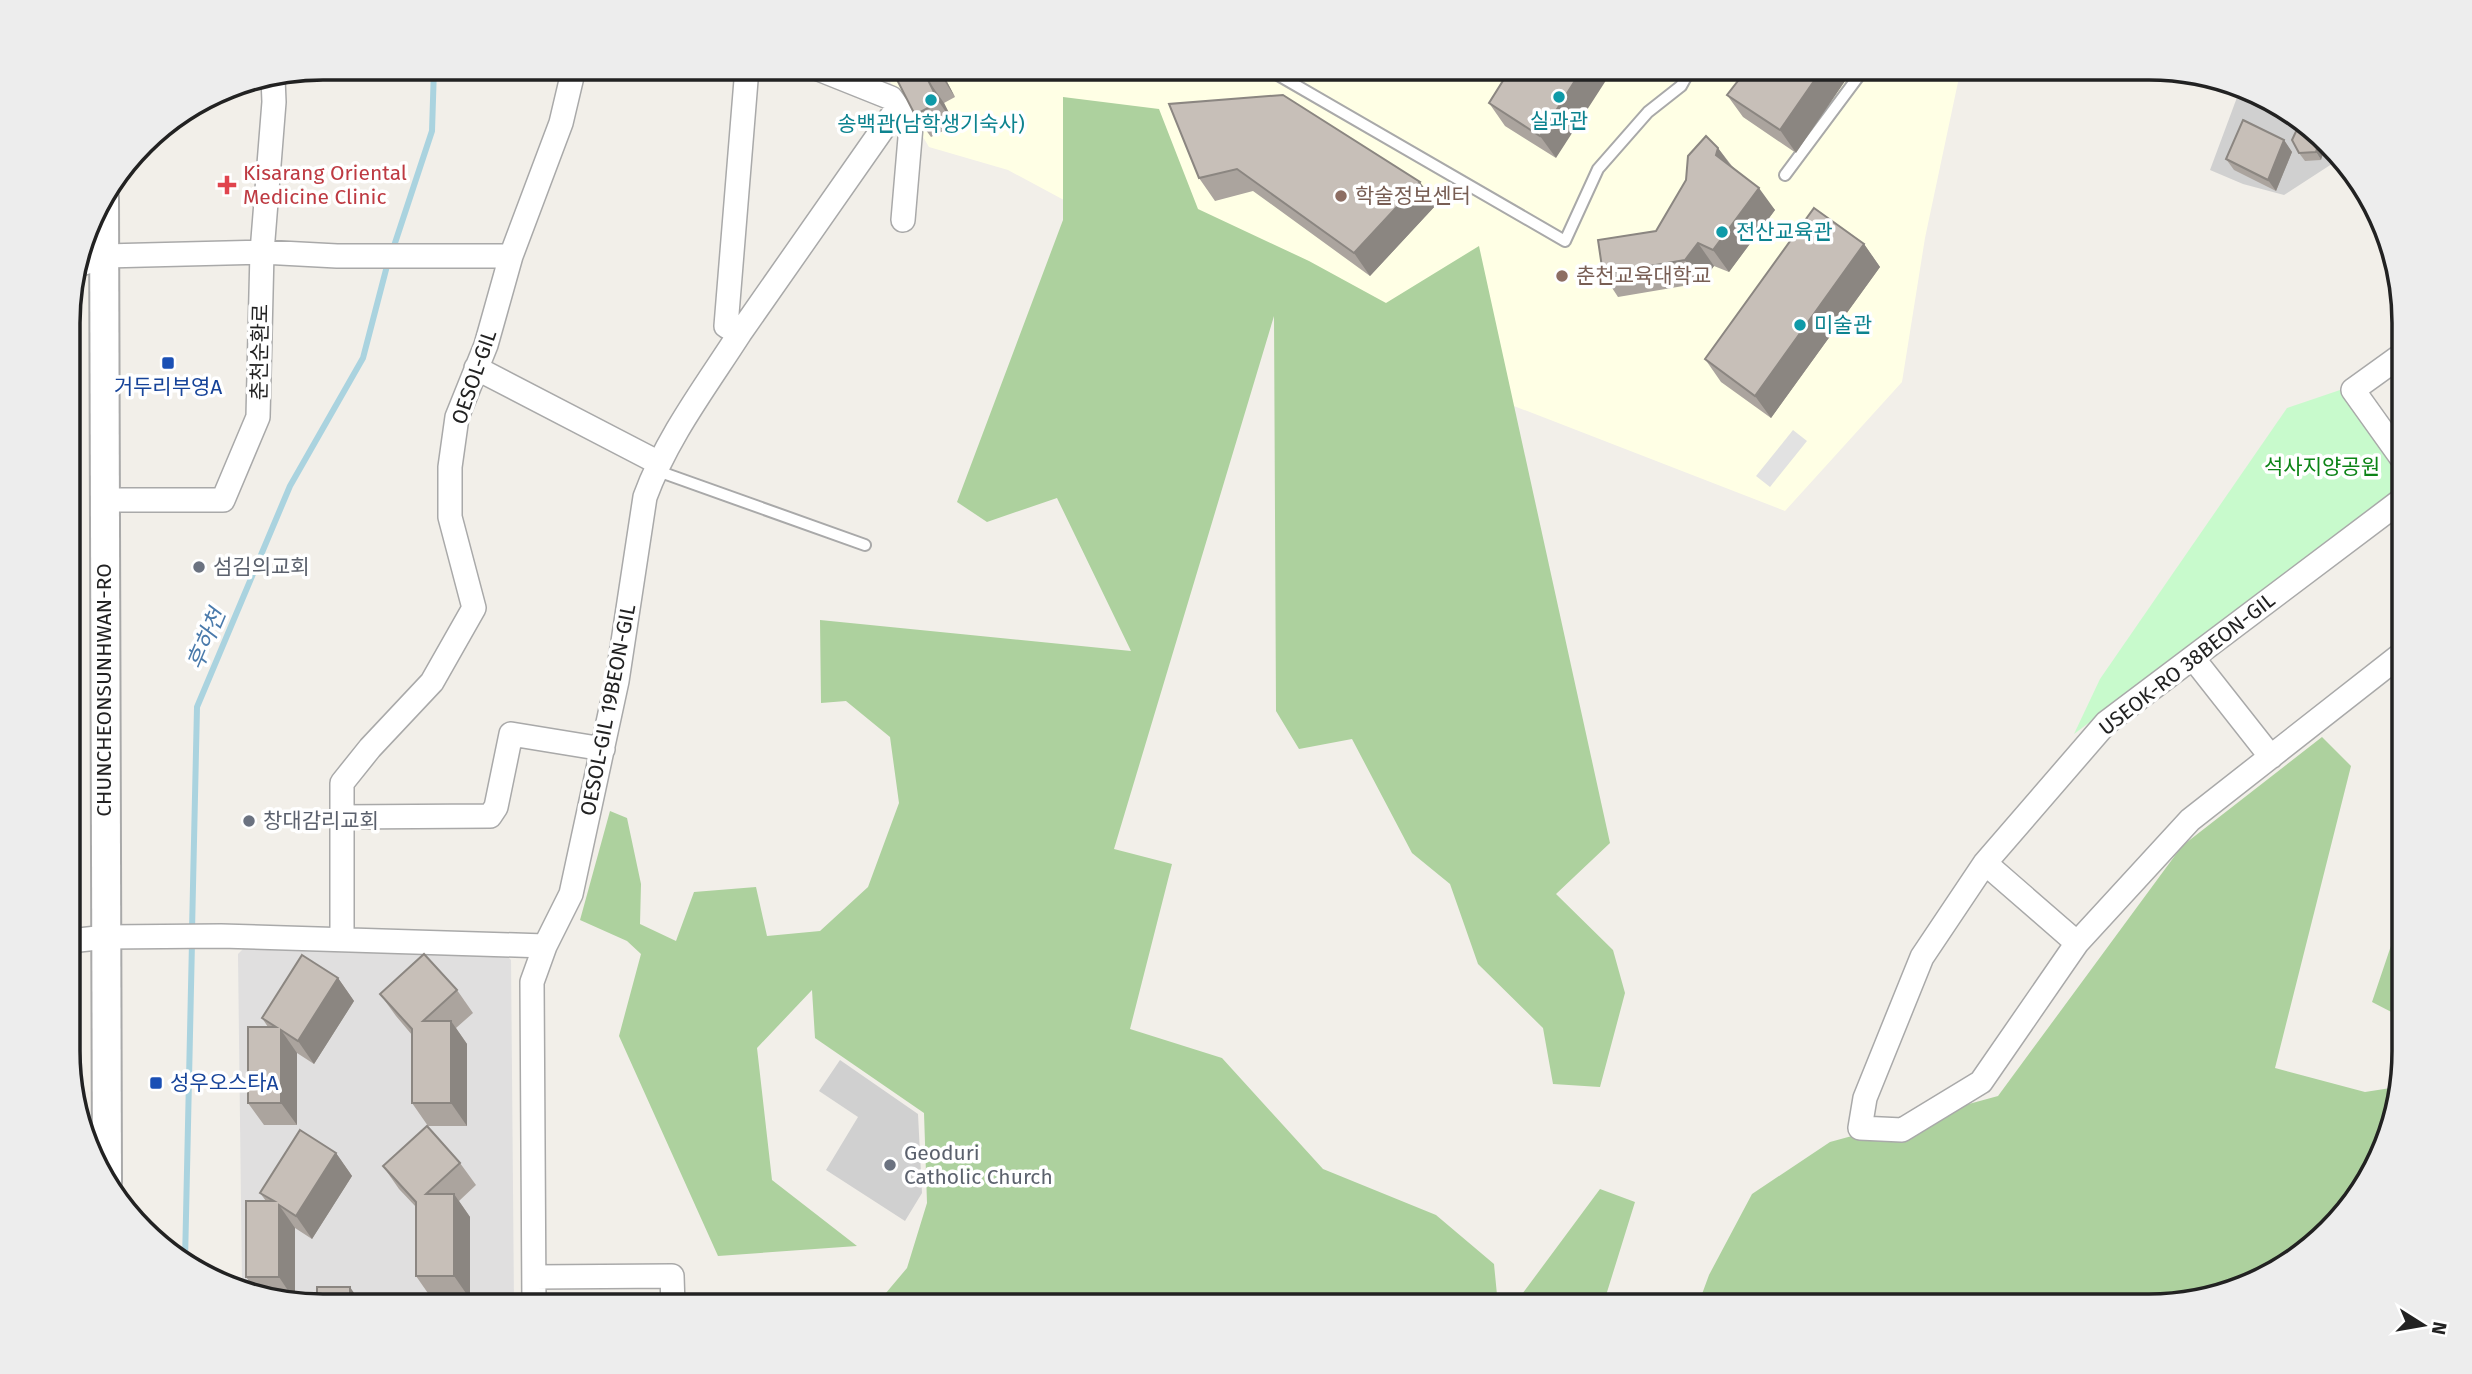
<svg xmlns="http://www.w3.org/2000/svg" width="2472" height="1374" font-family="'Fira Sans','Noto Sans KR',sans-serif">
  <style>
    .residential { fill: #e0dfdf }
    .education { fill: #ffffe5 }
    .religious { fill: #d0d0d0 }
    .forest { fill: #add19e }
    .park { fill: #c8facc }
    .parking { fill: #e2e2e2 }
    .lines { fill: none; stroke-linecap: round; stroke-linejoin: round }
    .stream { stroke: #aad3df; stroke-width: 6 }
    .service-casing { stroke: #a9a9a9; stroke-width: 14 }
    .minor-casing { stroke: #a9a9a9; stroke-width: 26 }
    .tertiary-casing { stroke: #a9a9a9; stroke-width: 32 }
    .service { stroke: #fff; stroke-width: 10 }
    .minor { stroke: #fff; stroke-width: 23 }
    .tertiary { stroke: #fff; stroke-width: 28 }
    .wall { fill: #aba49e }
    .shaded-wall { fill: #8b8681 }
    .building { fill: #c7bfb8; stroke: #8b8681; stroke-width: 2 }
    .culture-dot { fill: #0f9aa8; stroke: #fff; stroke-width: 2.5 }
    .health-dot { fill: #e0444e; stroke: #fff; stroke-width: 2.5 }
    .education-dot { fill: #8d6e63; stroke: #fff; stroke-width: 2.5 }
    .transit-dot { fill: #1a4fb4; stroke: #fff; stroke-width: 2.5 }
    .worship-dot { fill: #6b7280; stroke: #fff; stroke-width: 2.5 }
    .labels { text-anchor: middle; stroke-width: 7; stroke-linejoin: round; paint-order: stroke }
    .culture-label { font-size: 21px; fill: #0d838f; stroke: #fff }
    .health-label { font-size: 21px; fill: #be3a42; stroke: #fff; text-anchor: start }
    .education-label { font-size: 21px; fill: #785e54; stroke: #fff; text-anchor: start }
    .street-label { font-size: 21px; fill: #222; stroke: #fff }
    .transit-label { font-size: 21px; fill: #164399; stroke: #fff }
    .park-label { font-size: 21px; fill: #0c8416; stroke: #fff }
    .worship-label { font-size: 21px; fill: #5b616d; stroke: #fff; text-anchor: start }
    .water-label { font-size: 23px; font-style: italic; fill: #4a7aab; stroke: #fff }
    .rim { fill: none; stroke: #222; stroke-width: 3.5 }
  </style>
  <rect width="100%" height="100%" fill="#f2efe9"/>
  <path class="residential" d="M 244,948 L 505,954 L 511,960 L 514,1306 L 323,1306 L 242,1284 L 238,954 Z"/>
  <path class="education" d="M 882,68 L 1961,68 L 1925,238 L 1902,382 L 1785,511 L 1274,313 L 1008,170 L 929,147 Z"/>
  <path class="religious" d="M 2239,92 L 2276,102 L 2338,160 L 2284,195 L 2243,184 L 2210,170 Z
    M 840,1060 L 918,1114 L 922,1193 L 905,1221 L 826,1170 L 858,1117 L 819,1091 Z"/>
  <path class="forest" d="M 1063,97 L 1159,109 L 1198,209 L 1309,261 L 1386,303 L 1479,246 L 1610,843 L 1556,894 L 1613,950 L 1625,993 L 1600,1087 L 1553,1084 L 1543,1028 L 1478,964 L 1450,884 L 1412,853 L 1352,739 L 1299,749 L 1276,711 L 1274,316 L 1114,849 L 1172,864 L 1130,1029 L 1222,1058 L 1323,1169 L 1436,1215 L 1494,1264 L 1498,1305 L 875,1306 L 907,1268 L 927,1203 L 924,1113 L 815,1038 L 812,990 L 757,1048 L 772,1180 L 857,1246 L 718,1256 L 619,1036 L 641,954 L 627,941 L 580,920 L 610,811 L 627,818 L 641,884 L 640,924 L 676,941 L 694,892 L 756,887 L 767,936 L 820,931 L 868,887 L 899,803 L 890,737 L 846,701 L 821,703 L 820,620 L 1131,651 L 1057,498 L 987,522 L 957,502 L 1063,220 Z
    M 2322,737 L 2351,766 L 2275,1068 L 2365,1092 L 2397,1087 L 2370,1178 L 2277,1271 L 2165,1305 L 1698,1305 L 1709,1275 L 1752,1194 L 1830,1142 L 1998,1096 L 2182,846 Z
    M 2397,928 L 2403,928 L 2403,1018 L 2372,1002 Z
    M 1600,1189 L 1635,1202 L 1603,1305 L 1514,1305 Z"/>
  <path class="park" d="M 2343,389 L 2403,473 L 2402,487 L 2074,734 L 2100,679 L 2287,408 Z"/>
  <path class="parking" d="M 1793,430 L 1807,441 L 1770,487 L 1756,476 Z"/>
  <g class="lines">
    <path class="stream" d="M 392,252 L 432,131 L 434,68
      M 192,931 L 197,707 L 290,486 L 363,358 L 388,262
      M 185,1262 L 192,942"/>
    <g class="service-casing">
      <path id="service" d="M 1266,68 L 1565,241 L 1598,169 L 1648,112 L 1681,86 L 1691,68
        M 1785,175 L 1861,73
        M 655,470 L 865,545"/>
    </g>
    <g class="minor-casing">
      <path id="minor" d="M 816,68 L 891,98 L 911,126 L 903,220
        M 78,265 L 105,256 L 262,252 L 337,256 L 511,256
        M 740,333 L 898,107
        M 2403,354 L 2353,390 L 2403,460
        M 476,368 L 659,463
        M 2403,499 L 2106,723 L 1985,863 L 1922,957 L 1865,1098 L 1860,1128 L 1902,1130 L 1981,1082 L 2077,943 L 2190,820 L 2403,653
        M 104,500 L 223,500 L 258,417 L 262,252 L 274,102 L 273,78
        M 2193,658 L 2271,757
        M 340,817 L 490,816 L 496,807 L 511,734 L 603,749
        M 1985,863 L 2077,943
        M 342,938 L 342,783 L 370,748 L 432,682 L 474,608 L 450,517 L 450,467 L 457,417 L 486,345 L 511,256 L 561,123 L 574,68
        M 70,941 L 106,937 L 221,936 L 545,946
        M 534,1277 L 672,1276 L 673,1306
        M 534,1306 L 532,982 L 545,946 L 571,894 L 617,681 L 645,497 C 667,437 706,386 740,333 L 726,326 L 747,68"/>
    </g>
    <g class="tertiary-casing">
      <path id="tertiary" d="M 104,198 L 107,1182"/>
    </g>
    <use href="#service" class="service"/>
    <use href="#minor" class="minor"/>
    <use href="#tertiary" class="tertiary"/>
  </g>
  <path class="wall" d="M 891,68 L 961,68 L 962,70 L 945,78 L 955,97 L 944,103 L 955,125 L 931,137 L 915,115 Z
    M 1088,68 L 1109,68 L 1094,76 Z
    M 1511,68 L 1556,158 L 1505,126 L 1489,103 Z
    M 1748,68 L 1796,153 L 1743,117 L 1727,95 Z
    M 1169,104 L 1436,205 L 1370,276 L 1253,191 L 1215,201 L 1199,178 Z
    M 2299,125 L 2321,160 L 2305,161 L 2299,153 Z
    M 2284,140 L 2292,152 L 2276,191 L 2234,170 L 2226,159 Z
    M 1718,148 L 1732,166 L 1775,210 L 1729,272 L 1714,266 L 1701,283 L 1618,297 L 1603,274 L 1656,231 Z
    M 1864,244 L 1880,267 L 1771,418 L 1721,382 L 1705,359 Z
    M 338,978 L 354,1001 L 314,1064 L 297,1053 L 297,1125 L 264,1125 L 248,1103 L 268,1027 L 262,1018 Z
    M 457,990 L 473,1013 L 456,1028 L 467,1044 L 467,1126 L 428,1126 L 412,1103 L 412,1035 L 396,1016 L 380,994 Z
    M 336,1153 L 352,1176 L 312,1239 L 295,1228 L 295,1298 L 253,1287 L 246,1277 L 266,1201 L 260,1193 Z
    M 460,1163 L 476,1185 L 459,1201 L 470,1217 L 470,1299 L 432,1299 L 416,1276 L 416,1207 L 399,1189 L 383,1166 Z"/>
  <path class="shaded-wall" d="M 936,68 L 939,68 L 945,78 L 955,97 Z
    M 1583,68 L 1614,68 L 1556,158 L 1540,136 Z
    M 1823,68 L 1854,68 L 1796,153 L 1780,130 Z
    M 928,80 L 944,103 L 955,125 L 939,102 Z
    M 2284,140 L 2292,152 L 2276,191 L 2268,180 Z
    M 2319,142 L 2325,148 L 2321,160 L 2316,152 Z
    M 1718,148 L 1734,170 L 1716,155 Z
    M 1420,182 L 1436,205 L 1370,276 L 1354,253 Z
    M 1759,188 L 1775,210 L 1729,272 L 1713,250 Z
    M 1698,243 L 1714,266 L 1701,283 L 1685,260 Z
    M 1864,244 L 1880,267 L 1771,418 L 1755,396 Z
    M 338,978 L 354,1001 L 314,1064 L 298,1041 Z
    M 451,1021 L 467,1044 L 467,1126 L 451,1103 Z
    M 281,1030 L 297,1053 L 297,1125 L 281,1103 Z
    M 336,1153 L 352,1176 L 312,1239 L 296,1216 Z
    M 454,1194 L 470,1217 L 470,1299 L 454,1276 Z
    M 279,1205 L 295,1228 L 295,1298 L 293,1298 L 279,1277 Z
    M 350,1287 L 363,1306 L 350,1306 Z"/>
  <path class="building" d="M 891,68 L 936,68 L 939,75 L 928,80 L 939,102 L 915,115 Z
    M 1511,68 L 1583,68 L 1540,136 L 1489,103 Z
    M 1748,68 L 1823,68 L 1780,130 L 1727,95 Z
    M 1283,95 L 1420,182 L 1354,253 L 1237,169 L 1199,178 L 1169,104 Z
    M 2243,120 L 2284,140 L 2268,180 L 2226,159 Z
    M 2299,125 L 2319,142 L 2316,152 L 2299,153 L 2292,140 Z
    M 1706,136 L 1718,148 L 1716,155 L 1759,188 L 1713,250 L 1698,243 L 1685,260 L 1603,274 L 1598,240 L 1656,231 L 1686,180 L 1688,156 Z
    M 1814,208 L 1864,244 L 1755,396 L 1705,359 Z
    M 424,954 L 457,990 L 423,1021 L 451,1021 L 451,1103 L 412,1103 L 412,1029 L 380,994 Z
    M 302,955 L 338,978 L 298,1041 L 281,1030 L 281,1103 L 248,1103 L 248,1027 L 276,1027 L 262,1018 Z
    M 427,1126 L 460,1163 L 426,1194 L 454,1194 L 454,1276 L 416,1276 L 416,1202 L 383,1166 Z
    M 300,1130 L 336,1153 L 296,1216 L 279,1205 L 279,1277 L 246,1277 L 246,1201 L 274,1201 L 260,1193 Z
    M 317,1287 L 350,1287 L 350,1306 L 323,1306 L 317,1304 Z"/>
  <g class="culture-dot">
    <circle cx="1559" cy="97" r="7"/>
    <circle cx="931" cy="100" r="7"/>
    <circle cx="1722" cy="232" r="7"/>
    <circle cx="1800" cy="325" r="7"/>
  </g>
  <path class="health-dot" d="M223.5 174.5h7v7h7v7h-7v7h-7v-7h-7v-7h7z"/>
  <g class="education-dot">
    <circle cx="1341" cy="196" r="7"/>
    <circle cx="1562" cy="276" r="7"/>
  </g>
  <g class="transit-dot">
    <rect x="161" y="356" width="14" height="14" rx="3.5"/>
    <rect x="149" y="1076" width="14" height="14" rx="3.5"/>
  </g>
  <g class="worship-dot">
    <circle cx="199" cy="567" r="7"/>
    <circle cx="249" cy="821" r="7"/>
    <circle cx="890" cy="1165" r="7"/>
  </g>
  <g class="labels">
    <g class="culture-label">
      <text x="1559" y="128">실과관</text>
      <text x="931" y="131">송백관(남학생기숙사)</text>
      <text x="1736" y="239" text-anchor="start">전산교육관</text>
      <text x="1814" y="332" text-anchor="start">미술관</text>
    </g>
    <g class="health-label">
      <text x="243" y="180">Kisarang Oriental<tspan x="243" dy="24">Medicine Clinic</tspan></text>
    </g>
    <g class="education-label">
      <text x="1355" y="203">학술정보센터</text>
      <text x="1576" y="283">춘천교육대학교</text>
    </g>
    <g class="street-label">
      <text transform="translate(260 352) rotate(-89)" y="7">춘천순환로</text>
      <text transform="translate(474 377) rotate(-71)" y="7">OESOL-GIL</text>
      <text transform="translate(2187 664) rotate(-38)" y="7">USEOK-RO 38BEON-GIL</text>
      <text transform="translate(104 690) rotate(-90)" y="7">CHUNCHEONSUNHWAN-RO</text>
      <text transform="translate(608 710) rotate(-79)" y="7">OESOL-GIL 19BEON-GIL</text>
    </g>
    <g class="transit-label">
      <text x="168" y="394">거두리부영A</text>
      <text x="170" y="1090" text-anchor="start">성우오스타A</text>
    </g>
    <g class="park-label">
      <text x="2322" y="474">석사지양공원</text>
    </g>
    <g class="worship-label">
      <text x="213" y="574">섬김의교회</text>
      <text x="263" y="828">창대감리교회</text>
      <text x="904" y="1160">Geoduri<tspan x="904" dy="24">Catholic Church</tspan></text>
    </g>
    <g class="water-label">
      <text transform="translate(206 639) rotate(-67)" y="8">후하천</text>
    </g>
  </g>
  <path d="M0 0H2472V1374H0ZM323 80H2149A243 243 0 0 1 2392 323V1051A243 243 0 0 1 2149 1294H323A243 243 0 0 1 80 1051V323A243 243 0 0 1 323 80Z" fill="#ededed" fill-rule="evenodd"/>
  <path class="rim" d="M323 80H2149A243 243 0 0 1 2392 323V1051A243 243 0 0 1 2149 1294H323A243 243 0 0 1 80 1051V323A243 243 0 0 1 323 80Z"/>
  <g transform="translate(2423 1325) rotate(101)" stroke="#ffffff" stroke-width="5" paint-order="stroke">
  <path d="M0-5L12 26L0 18L-12 26Z" fill="#222222"/>
  <text y="-10" font-size="19" font-weight="bold" text-anchor="middle" fill="#222222">N</text>
  </g>
</svg>
